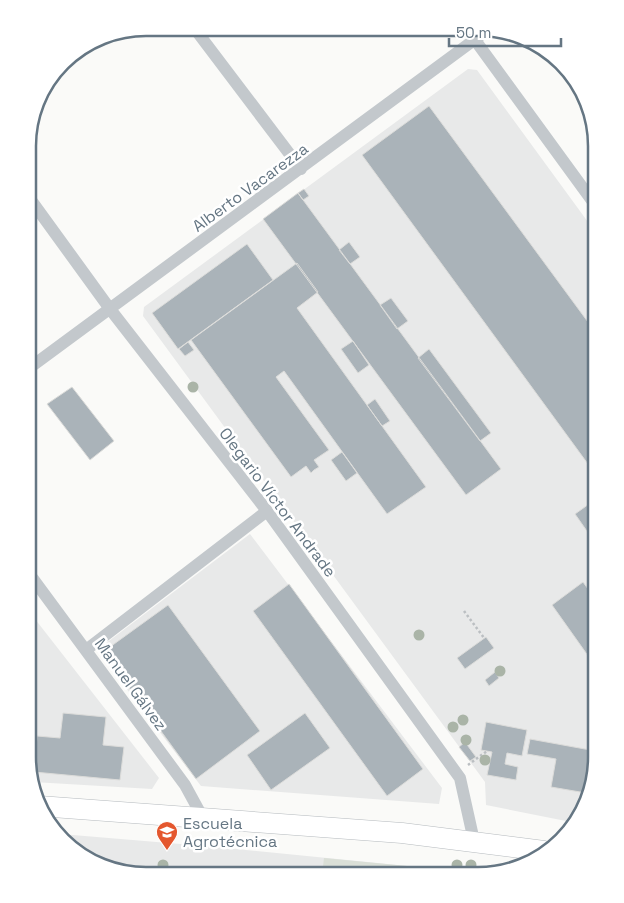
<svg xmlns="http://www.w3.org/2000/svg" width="624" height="903" font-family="'Space Grotesk',sans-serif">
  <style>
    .built { fill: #e8e9e9 }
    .grass { fill: url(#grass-tufts) }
    .building { fill: #aab3b9; stroke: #dcdcda }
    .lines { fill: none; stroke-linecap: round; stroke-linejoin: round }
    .primary-casing { stroke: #b5babe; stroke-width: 21 }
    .path { stroke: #bbbfc2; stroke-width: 2.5; stroke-dasharray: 2.5 2.5; stroke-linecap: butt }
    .minor { stroke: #c3c8cc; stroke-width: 12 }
    .primary { stroke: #fff; stroke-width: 20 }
    .tree { fill: #aab4a7 }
    .labels { text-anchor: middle; stroke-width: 5; stroke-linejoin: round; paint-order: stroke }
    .street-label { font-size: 16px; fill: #657683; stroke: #fff }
    .poi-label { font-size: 16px; fill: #657683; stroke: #fff; text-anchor: start }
    .rim { fill: none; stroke: #657683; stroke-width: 2.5 }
  </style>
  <defs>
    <pattern id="grass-tufts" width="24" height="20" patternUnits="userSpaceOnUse" patternTransform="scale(1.25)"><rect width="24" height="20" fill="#dadfd7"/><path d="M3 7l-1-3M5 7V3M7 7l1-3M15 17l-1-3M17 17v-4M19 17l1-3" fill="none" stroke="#b4b9b4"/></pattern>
  </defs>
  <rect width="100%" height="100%" fill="#fafaf8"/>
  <path class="built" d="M 542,49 L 550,52 L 584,94 L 588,111 Z
    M 468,69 L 477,70 L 596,233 L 596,765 L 576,823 L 486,805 L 485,782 L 143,316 L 144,307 Z
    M 250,534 L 442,788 L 439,804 L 201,786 L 97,650 Z
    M 28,610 L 159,778 L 152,789 L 33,782 L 28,756 Z
    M 61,834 L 216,847 L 448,870 L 478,875 L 131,875 L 80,855 Z"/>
  <path class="grass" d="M 324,858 L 448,870 L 478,875 L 322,875 Z"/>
  <path class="building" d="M 429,106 L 588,322 L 596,317 L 596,475 L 362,155 Z
    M 304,189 L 309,196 L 303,200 L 298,193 Z
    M 298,193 L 501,469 L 466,495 L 263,219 Z
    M 349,242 L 360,257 L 350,264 L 339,250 Z
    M 247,244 L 273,280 L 178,349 L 152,313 Z
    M 297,263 L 318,292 L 297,308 L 426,487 L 387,514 L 284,371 L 276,377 L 329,450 L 314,460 L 319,467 L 314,470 L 311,473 L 306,466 L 291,477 L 191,340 Z
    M 391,298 L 408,321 L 397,329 L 380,305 Z
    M 353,341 L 369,365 L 358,373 L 341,349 Z
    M 188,342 L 194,350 L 185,356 L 179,349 Z
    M 429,349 L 491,433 L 480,441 L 418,358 Z
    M 72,387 L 114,441 L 90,460 L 47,404 Z
    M 375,399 L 390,421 L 382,426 L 367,405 Z
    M 342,452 L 357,473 L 346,481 L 331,460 Z
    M 596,499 L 596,544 L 575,514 Z
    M 583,582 L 596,600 L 596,667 L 552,605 Z
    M 289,584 L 423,769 L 387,796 L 253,611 Z
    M 168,605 L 260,731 L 196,779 L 103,652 Z
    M 486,637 L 494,648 L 465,669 L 457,658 Z
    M 495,672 L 499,678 L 489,686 L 485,680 Z
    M 63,713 L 106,717 L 103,745 L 124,747 L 120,780 L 34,772 L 37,736 L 60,738 Z
    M 305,713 L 330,748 L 271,790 L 247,755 Z
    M 486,722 L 527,730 L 522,756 L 507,753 L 505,764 L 518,767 L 516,780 L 487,775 L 492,752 L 481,750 Z
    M 530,739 L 596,751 L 595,767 L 586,793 L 551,787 L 556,759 L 527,754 Z
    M 465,742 L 476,757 L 470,761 L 459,747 Z"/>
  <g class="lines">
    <g class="primary-casing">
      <path id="primary" d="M 39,806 L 402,833 L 544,851"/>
    </g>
    <path class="path" d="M 464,611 L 484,638
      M 468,765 L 487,751"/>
    <path class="minor" d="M 467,29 L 596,206
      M 198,33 L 301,169
      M 28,196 L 110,309 L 267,511 L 460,778 L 474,841
      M 28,369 L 489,29
      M 28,572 L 185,785 L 203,818
      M 86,650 L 267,511"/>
    <use href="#primary" class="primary"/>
  </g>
  <g class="tree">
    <circle cx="193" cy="387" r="5.5"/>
    <circle cx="419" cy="635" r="5.5"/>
    <circle cx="500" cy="671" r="5.5"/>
    <circle cx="463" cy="720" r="5.5"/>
    <circle cx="453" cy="727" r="5.5"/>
    <circle cx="466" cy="740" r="5.5"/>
    <circle cx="485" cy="760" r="5.5"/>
    <circle cx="163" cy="865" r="5.5"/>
    <circle cx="457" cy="865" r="5.5"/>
    <circle cx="471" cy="865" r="5.5"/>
  </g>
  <defs>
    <g id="school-pin" transform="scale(1.125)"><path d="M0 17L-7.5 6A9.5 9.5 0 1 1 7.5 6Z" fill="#e4572e" stroke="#fff"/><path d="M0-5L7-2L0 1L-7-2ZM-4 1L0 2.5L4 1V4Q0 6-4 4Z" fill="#fff"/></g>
  </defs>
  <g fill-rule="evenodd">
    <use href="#school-pin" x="167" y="832"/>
  </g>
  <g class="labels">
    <g class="street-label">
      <text transform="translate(250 187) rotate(-36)" y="6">Alberto Vacarezza</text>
      <text transform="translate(278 502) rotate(53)" y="6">Olegario Víctor Andrade</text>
      <text transform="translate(131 684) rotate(54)" y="6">Manuel Gálvez</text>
    </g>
    <g class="poi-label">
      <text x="183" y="829">Escuela<tspan x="183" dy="18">Agrotécnica</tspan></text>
    </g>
  </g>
  <path d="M0 0H624V903H0ZM146 36H478A110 110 0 0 1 588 146V757A110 110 0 0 1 478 867H146A110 110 0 0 1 36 757V146A110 110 0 0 1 146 36Z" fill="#fff" fill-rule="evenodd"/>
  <path class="rim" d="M146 36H478A110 110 0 0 1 588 146V757A110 110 0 0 1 478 867H146A110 110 0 0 1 36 757V146A110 110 0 0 1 146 36Z"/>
  <path d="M449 38v8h112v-8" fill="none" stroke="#657683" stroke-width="2.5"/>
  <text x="456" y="38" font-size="15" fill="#657683" stroke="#ffffff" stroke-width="4" paint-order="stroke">50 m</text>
</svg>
